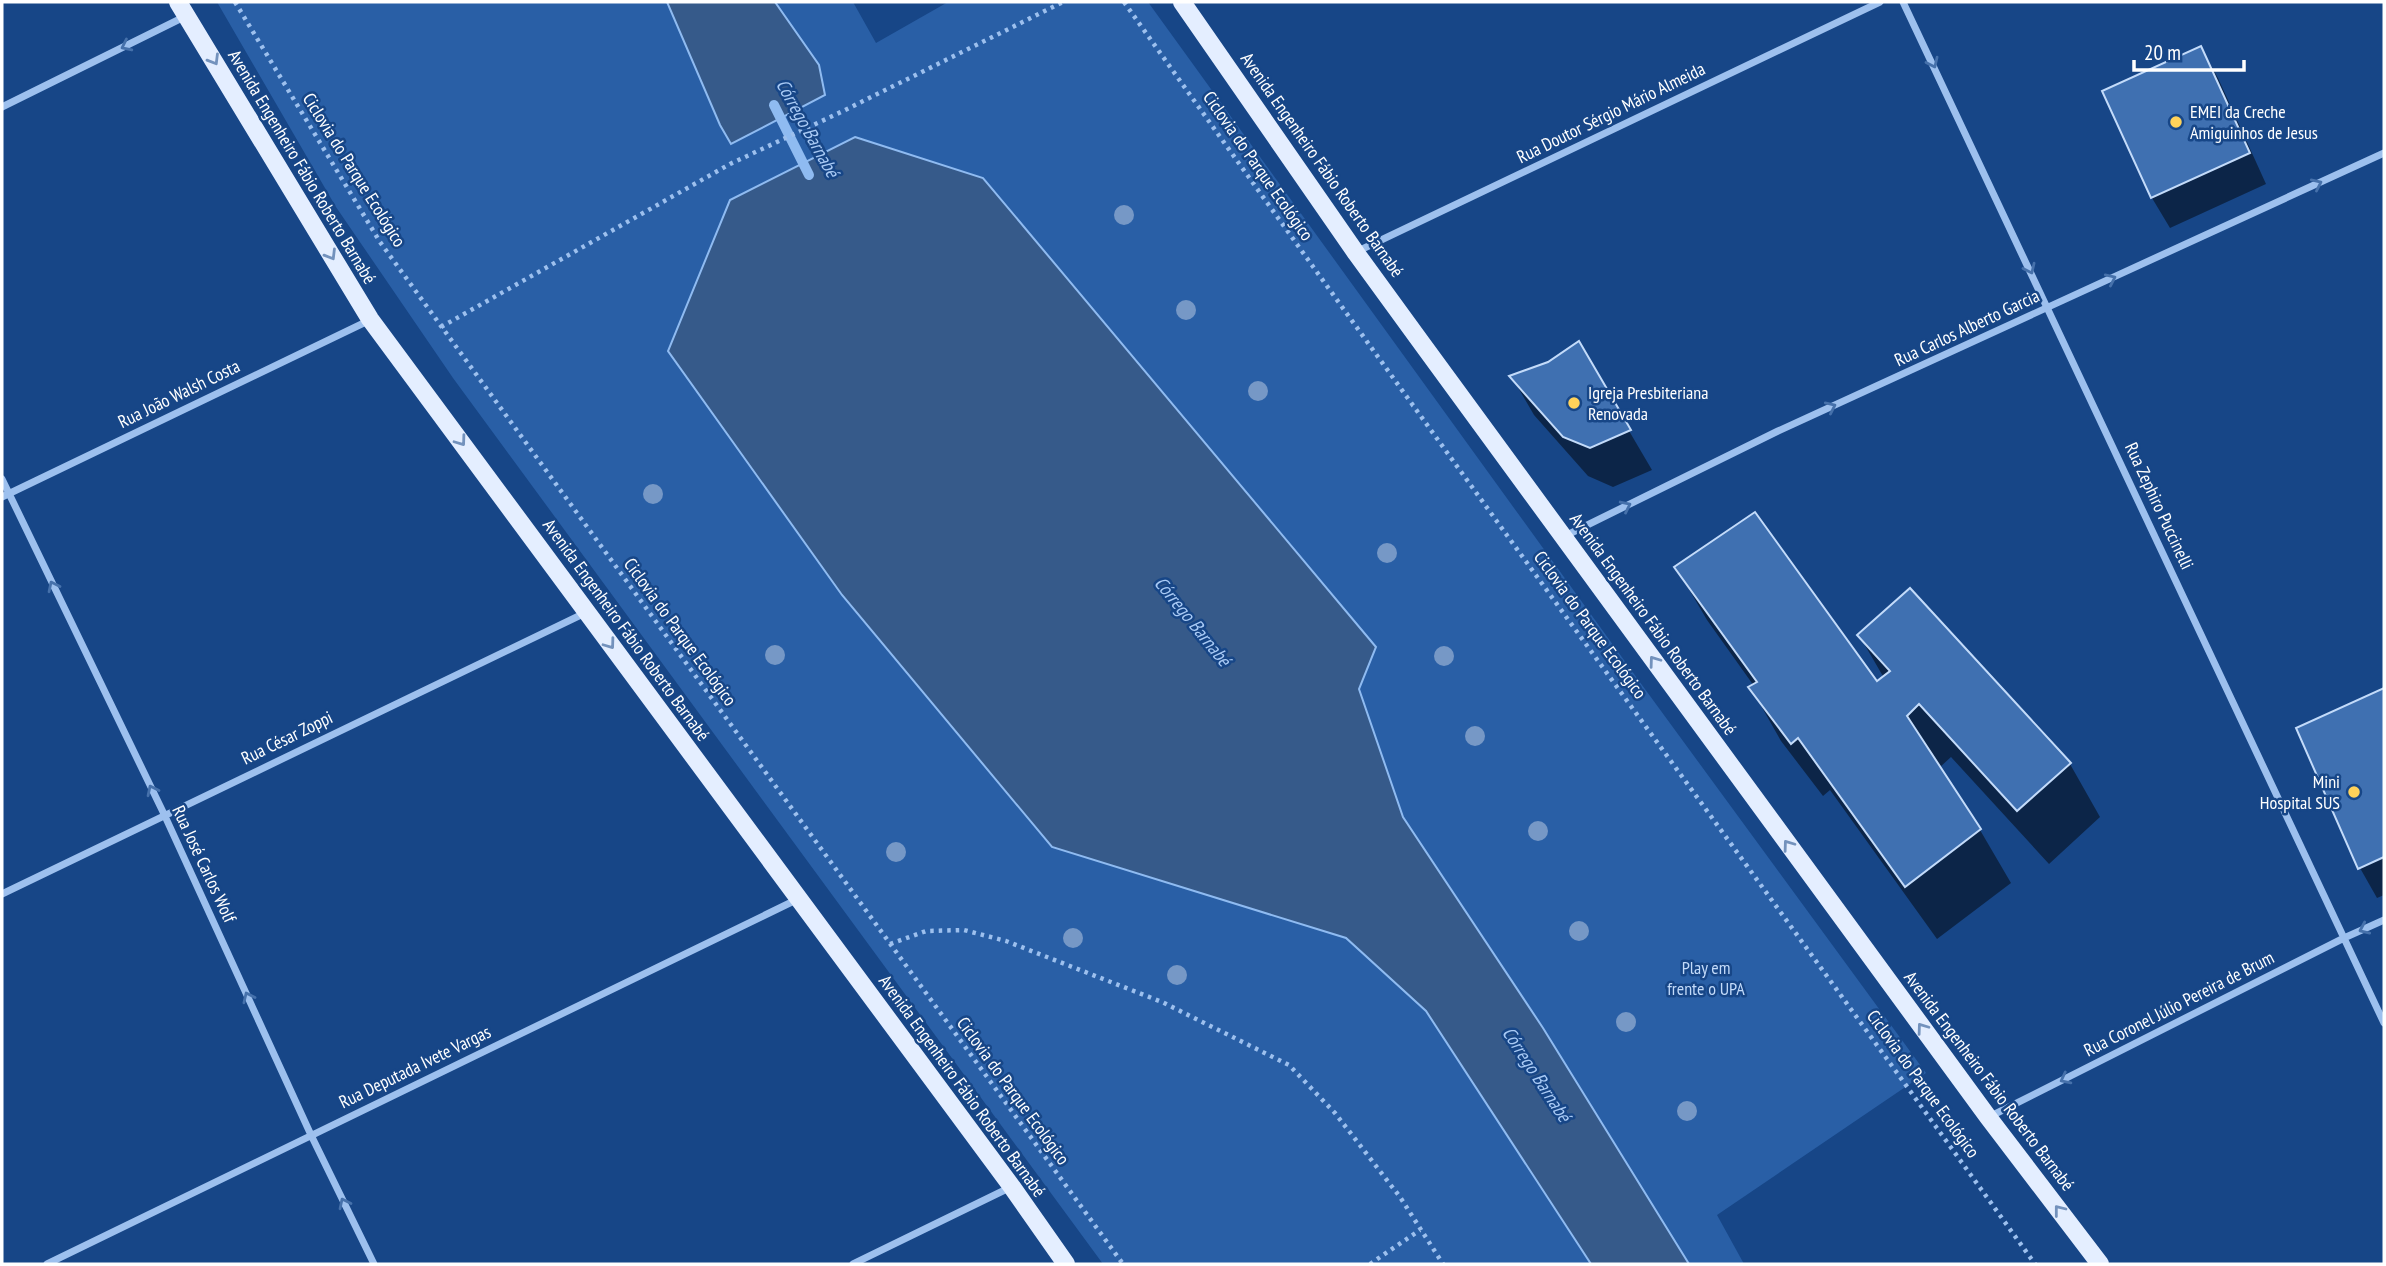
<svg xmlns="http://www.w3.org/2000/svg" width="2386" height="1266" font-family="'PT Sans Narrow',sans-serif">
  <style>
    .green { fill: #295fa6 }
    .water { fill: #365a8a; stroke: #8fbbf1; stroke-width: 2 }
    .shadow { fill: #0007 }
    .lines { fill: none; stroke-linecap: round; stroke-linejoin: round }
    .stream { stroke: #8fbbf1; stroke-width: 10 }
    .building { fill: #3f70b1; stroke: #c3dbfa; stroke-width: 2 }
    .path { stroke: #9dc0ee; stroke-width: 4.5; stroke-dasharray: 3.5 5; stroke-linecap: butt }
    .street { stroke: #9dc0ee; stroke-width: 7 }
    .primary { stroke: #e4eeff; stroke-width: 18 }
    .tree { fill: #7698c6 }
    .oneway { stroke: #4671ab }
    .oneway2 { stroke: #7392bd }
    .poi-dot { fill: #ffd25a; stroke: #174687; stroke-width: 2.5 }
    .labels { text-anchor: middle; stroke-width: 5; stroke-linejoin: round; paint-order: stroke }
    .poi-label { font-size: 18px; fill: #fff; stroke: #174687; text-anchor: start }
    .street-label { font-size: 18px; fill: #fff; stroke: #174687 }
    .park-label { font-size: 18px; fill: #c3dbfa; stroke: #174687 }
    .water-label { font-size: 19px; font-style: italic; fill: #a9caf5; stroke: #174687 }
  </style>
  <rect width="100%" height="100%" fill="#174687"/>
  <path class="green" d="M 217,2 L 853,2 L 876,43 L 948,2 L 1148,2 L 1642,685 L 1926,1073 L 1717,1215 L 1744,1264 L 1103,1264 L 453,378 L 336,207 Z"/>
  <path class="water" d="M 667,2 L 775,2 L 819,65 L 825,95 L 731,144 L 720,125 Z
    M 855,137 L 983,178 L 1376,647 L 1359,689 L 1403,817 L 1543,1028 L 1689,1264 L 1591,1264 L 1426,1011 L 1346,938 L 1052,847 L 842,595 L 668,351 L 730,200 Z"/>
  <path class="shadow" d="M 2201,48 L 2218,78 L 2266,184 L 2170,228 L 2152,198 L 2104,92 Z
    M 1578,344 L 1652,470 L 1613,487 L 1588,476 L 1534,415 L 1512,377 L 1549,363 Z
    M 1676,567 L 1877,684 L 1884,678 L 1859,635 L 2070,764 L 2100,817 L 2049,864 L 1951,757 L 1939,768 L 1980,830 L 2011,883 L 1937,939 L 1830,790 L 1823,796 L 1781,741 L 1751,688 L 1754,686 L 1707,620 Z
    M 2384,690 L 2384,895 L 2377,898 L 2360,868 L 2298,728 Z"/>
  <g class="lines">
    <path class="stream" d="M 774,105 L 809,175"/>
  </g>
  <path class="building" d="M 2201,46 L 2250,153 L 2151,198 L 2102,91 Z
    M 1579,341 L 1631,430 L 1590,448 L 1563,437 L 1509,376 L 1548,362 Z
    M 1755,512 L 1877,681 L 1890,671 L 1857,635 L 1910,588 L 2071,763 L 2017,811 L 1919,704 L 1907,716 L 1981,829 L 1905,887 L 1798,738 L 1791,744 L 1748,687 L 1757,682 L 1674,567 Z
    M 2384,688 L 2384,857 L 2358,869 L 2296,728 Z"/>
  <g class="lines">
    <path class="path" d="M 235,2 L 380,242 L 1123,1264
      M 1124,2 C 1424,425 1732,843 2035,1264
      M 441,327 L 730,164 L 841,112 L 1063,2
      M 890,944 L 926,931 L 964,930 L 1006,941 L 1162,1002 L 1289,1065 L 1335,1113 L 1400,1197 L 1443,1264
      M 1370,1264 L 1420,1230"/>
    <path class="street" d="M 1903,2 L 2384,1023
      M 2,107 L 186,16
      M 1356,252 L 1880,2
      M 2,479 L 164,814 L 311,1135 L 374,1264
      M 2,497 L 370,320
      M 1565,536 L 1778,431 L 2384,153
      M 2,894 L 585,613
      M 1989,1117 L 2344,938 L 2384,920
      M 47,1264 L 798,899
      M 853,1264 L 1011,1187"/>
    <path class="primary" d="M 178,2 L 370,319 L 1012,1187 L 1066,1264
      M 1182,2 L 1356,253 L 1423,345 L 1988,1117 L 2100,1264"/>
  </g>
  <g class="tree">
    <circle cx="1124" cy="215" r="10"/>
    <circle cx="1186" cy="310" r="10"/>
    <circle cx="1258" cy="391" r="10"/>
    <circle cx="653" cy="494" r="10"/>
    <circle cx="1387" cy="553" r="10"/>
    <circle cx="775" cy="655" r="10"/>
    <circle cx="1444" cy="656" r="10"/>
    <circle cx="1475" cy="736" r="10"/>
    <circle cx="1538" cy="831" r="10"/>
    <circle cx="896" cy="852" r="10"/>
    <circle cx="1579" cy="931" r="10"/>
    <circle cx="1073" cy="938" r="10"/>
    <circle cx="1177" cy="975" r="10"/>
    <circle cx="1626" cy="1022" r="10"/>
    <circle cx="1687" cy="1111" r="10"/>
  </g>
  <defs><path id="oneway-chevron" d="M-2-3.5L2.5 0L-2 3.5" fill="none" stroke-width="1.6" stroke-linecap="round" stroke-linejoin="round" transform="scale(1.75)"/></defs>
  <g class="oneway">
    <use href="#oneway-chevron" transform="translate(126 46) rotate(154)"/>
    <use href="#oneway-chevron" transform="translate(1933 63) rotate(65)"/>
    <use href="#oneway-chevron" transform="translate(2317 184) rotate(-25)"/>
    <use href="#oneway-chevron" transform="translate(2030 269) rotate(65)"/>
    <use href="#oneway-chevron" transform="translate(2111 279) rotate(-25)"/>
    <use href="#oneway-chevron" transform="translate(1831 407) rotate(-25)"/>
    <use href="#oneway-chevron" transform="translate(1626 506) rotate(-26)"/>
    <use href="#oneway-chevron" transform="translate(53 586) rotate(-116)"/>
    <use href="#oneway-chevron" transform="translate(152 790) rotate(-116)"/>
    <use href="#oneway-chevron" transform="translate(2364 929) rotate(156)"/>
    <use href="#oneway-chevron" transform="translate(248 997) rotate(-115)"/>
    <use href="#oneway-chevron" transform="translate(2065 1079) rotate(153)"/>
    <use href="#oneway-chevron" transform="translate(344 1203) rotate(-116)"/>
  </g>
  <g class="oneway2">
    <use href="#oneway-chevron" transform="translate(214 60) rotate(59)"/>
    <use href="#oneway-chevron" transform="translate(331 255) rotate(59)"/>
    <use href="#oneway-chevron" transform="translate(461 441) rotate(54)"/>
    <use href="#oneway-chevron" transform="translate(610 644) rotate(54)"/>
    <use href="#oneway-chevron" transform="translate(1654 661) rotate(-126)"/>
    <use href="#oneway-chevron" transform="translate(1788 845) rotate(-126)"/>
    <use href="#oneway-chevron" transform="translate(1922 1028) rotate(-126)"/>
    <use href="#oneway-chevron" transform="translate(2059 1210) rotate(-128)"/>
  </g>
  <g class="poi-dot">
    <circle cx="2176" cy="122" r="7"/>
    <circle cx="1574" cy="403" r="7"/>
    <circle cx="2354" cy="792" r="7"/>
  </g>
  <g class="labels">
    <g class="poi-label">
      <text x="2190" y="118">EMEI da Creche<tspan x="2190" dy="21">Amiguinhos de Jesus</tspan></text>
      <text x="1588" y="399">Igreja Presbiteriana<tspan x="1588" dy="21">Renovada</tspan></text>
      <text x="2340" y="788" text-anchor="end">Mini<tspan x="2340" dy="21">Hospital SUS</tspan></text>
    </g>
    <g class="street-label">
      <text transform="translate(1611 113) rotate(-26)" y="6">Rua Doutor Sérgio Mário Almeida</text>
      <text transform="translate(1322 165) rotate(55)" y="6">Avenida Engenheiro Fábio Roberto Barnabé</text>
      <text transform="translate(1258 166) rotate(55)" y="6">Ciclovia do Parque Ecológico</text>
      <text transform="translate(302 167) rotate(59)" y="6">Avenida Engenheiro Fábio Roberto Barnabé</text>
      <text transform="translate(354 170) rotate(58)" y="6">Ciclovia do Parque Ecológico</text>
      <text transform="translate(1967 328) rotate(-25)" y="6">Rua Carlos Alberto Garcia</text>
      <text transform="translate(179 394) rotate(-26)" y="6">Rua João Walsh Costa</text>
      <text transform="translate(2159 506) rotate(65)" y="6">Rua Zephiro Puccinelli</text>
      <text transform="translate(1653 624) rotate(54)" y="6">Avenida Engenheiro Fábio Roberto Barnabé</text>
      <text transform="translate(1590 625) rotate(54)" y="6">Ciclovia do Parque Ecológico</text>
      <text transform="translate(626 630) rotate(54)" y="6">Avenida Engenheiro Fábio Roberto Barnabé</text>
      <text transform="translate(680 632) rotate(54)" y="6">Ciclovia do Parque Ecológico</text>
      <text transform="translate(287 738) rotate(-26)" y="6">Rua César Zoppi</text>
      <text transform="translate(204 864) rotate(65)" y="6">Rua José Carlos Wolf</text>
      <text transform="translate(2179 1004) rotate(-27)" y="6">Rua Coronel Júlio Pereira de Brum</text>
      <text transform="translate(415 1067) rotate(-26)" y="6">Rua Deputada Ivete Vargas</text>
      <text transform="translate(1989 1081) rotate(53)" y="6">Avenida Engenheiro Fábio Roberto Barnabé</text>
      <text transform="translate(1923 1084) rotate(54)" y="6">Ciclovia do Parque Ecológico</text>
      <text transform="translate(962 1086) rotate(54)" y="6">Avenida Engenheiro Fábio Roberto Barnabé</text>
      <text transform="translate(1013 1091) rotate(54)" y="6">Ciclovia do Parque Ecológico</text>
    </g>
    <g class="park-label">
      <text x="1706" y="974">Play em<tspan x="1706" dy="21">frente o UPA</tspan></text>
    </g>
    <g class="water-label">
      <text transform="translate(808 128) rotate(61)" y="7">Córrego Barnabé</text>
      <text transform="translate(1193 621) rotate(51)" y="7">Córrego Barnabé</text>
      <text transform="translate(1537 1074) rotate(57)" y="7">Córrego Barnabé</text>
    </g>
  </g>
  <rect width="2386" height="1266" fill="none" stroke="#ffffff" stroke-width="7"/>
  <path d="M2134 60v10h110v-10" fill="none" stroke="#ffffff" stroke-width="3.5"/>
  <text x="2144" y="60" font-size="21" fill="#ffffff" stroke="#174687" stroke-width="5" paint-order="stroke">20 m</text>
</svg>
